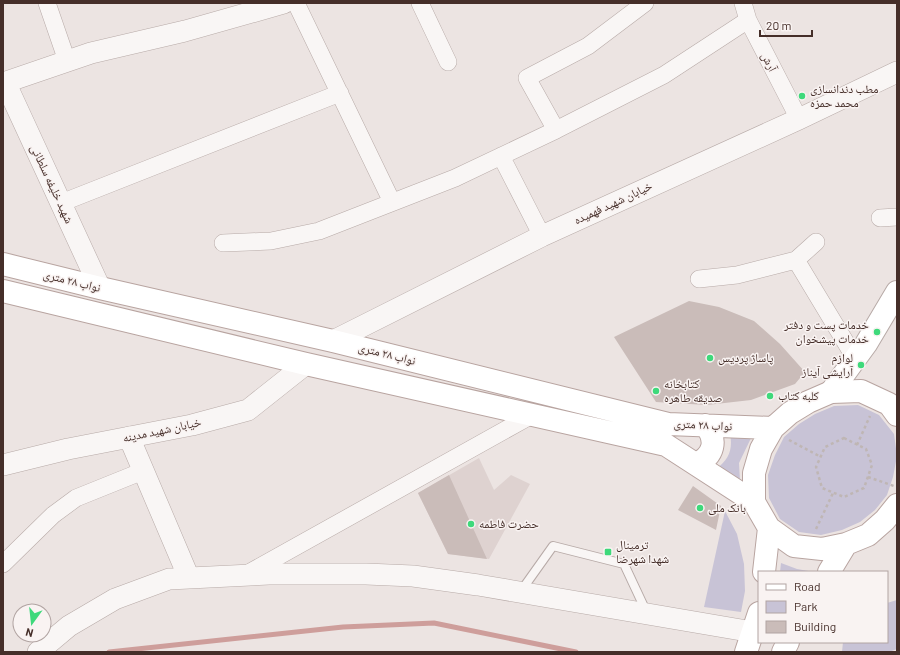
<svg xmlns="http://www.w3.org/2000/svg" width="900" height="655" font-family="Barlow,'Noto Naskh Arabic',sans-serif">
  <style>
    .built { fill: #ded2d0 }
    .green { fill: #c8c3d6 }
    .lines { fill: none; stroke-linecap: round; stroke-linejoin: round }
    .stream { stroke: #ce9e9b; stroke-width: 5 }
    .building { fill: #cabcb9 }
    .service-casing { stroke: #b7aaa7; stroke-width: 10 }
    .minor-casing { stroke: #b7aaa7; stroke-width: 18 }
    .tertiary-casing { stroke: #b7aaa7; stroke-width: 22 }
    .secondary-casing { stroke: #b7aaa7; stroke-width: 24 }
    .primary-casing { stroke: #b8a4a0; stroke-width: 24 }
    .path { stroke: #bfb6b4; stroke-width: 2.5; stroke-dasharray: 3 3; stroke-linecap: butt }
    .service { stroke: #f9f6f5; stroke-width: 8 }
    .minor { stroke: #f9f6f5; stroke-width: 17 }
    .tertiary { stroke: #f9f6f5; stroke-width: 21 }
    .secondary { stroke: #fff; stroke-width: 22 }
    .primary { stroke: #fff; stroke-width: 22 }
    .poi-dot { fill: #3ed97b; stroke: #f9f3f2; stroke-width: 1.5 }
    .labels { text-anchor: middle; stroke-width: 3; stroke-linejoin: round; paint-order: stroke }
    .street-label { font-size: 12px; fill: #452e29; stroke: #f9f3f2 }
    .poi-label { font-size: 12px; fill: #452e29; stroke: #f9f3f2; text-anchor: start }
  </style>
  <rect width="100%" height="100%" fill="#ece4e2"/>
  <path class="built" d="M 479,458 L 494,490 L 511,475 L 530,484 L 489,559 L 448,554 L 418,493 Z"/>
  <path class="green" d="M 858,405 L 879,415 L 894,434 L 897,456 L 893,477 L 887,495 L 875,510 L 860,522 L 842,530 L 821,535 L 799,532 L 780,519 L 769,498 L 768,475 L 775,455 L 784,437 L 799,424 L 815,414 L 834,406 Z
    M 730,433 L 752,436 L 739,463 L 740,481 L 716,469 C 729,459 733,450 730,433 Z
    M 725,511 L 737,534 L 744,564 L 745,591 L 741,612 L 704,607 Z
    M 781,563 L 797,569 L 814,572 L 780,572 Z
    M 897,600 L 897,649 L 889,652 L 842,652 L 843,642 L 887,642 L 887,603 Z"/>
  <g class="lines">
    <path class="stream" d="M 109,652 L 343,627 L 434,623 L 576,652"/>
  </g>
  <path class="building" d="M 689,301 L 719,307 L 754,321 L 780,344 L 805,372 L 795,384 L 751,400 L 707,405 L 656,402 L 614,337 Z
    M 449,475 L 487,559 L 448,554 L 418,493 Z
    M 693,486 L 721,506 L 716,530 L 678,510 Z"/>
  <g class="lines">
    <g class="service-casing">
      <path id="service" d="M 521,591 L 553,546 L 624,564 L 646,611"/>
    </g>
    <g class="minor-casing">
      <path id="minor" d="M 47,3 L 67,61
        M 296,3 L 392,202
        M 420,3 L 448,62
        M 743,3 L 748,20 L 799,119
        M 556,130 L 527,78 L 588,46 L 645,3
        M 501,156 L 542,236
        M 61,203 L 340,93
        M 880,218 L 897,217
        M 223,243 L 271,241 L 319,231 L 455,178 L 556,130 L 664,75 L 748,20
        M 796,260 L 855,358
        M 699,279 L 737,275 L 796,260 L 816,242
        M 3,564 L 53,515 L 76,498 L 143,471
        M 245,575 L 532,415"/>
    </g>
    <g class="tertiary-casing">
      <path id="tertiary" d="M 5,82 L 100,288
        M 3,83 L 91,53 L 185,31 L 284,3
        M 333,341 L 542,236 L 799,119 L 897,72
        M 129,437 L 189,578
        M 3,465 L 68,449 L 192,425 L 248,410 L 306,364
        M 38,652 L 69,626 L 115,599 L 169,579 L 269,574 L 366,574 L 413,576 L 478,585 L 753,632"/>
    </g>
    <g class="secondary-casing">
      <path id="secondary" d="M 831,392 L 866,344 L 897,292"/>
    </g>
    <g class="primary-casing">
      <path id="primary" d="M 3,264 L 100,288 L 333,341 L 668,424 L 773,428
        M 3,291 L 306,364 L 666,445 L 754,502
        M 897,415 L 889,404 L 861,391 L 831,392 L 808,402 L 790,413 L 773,428 L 761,449 L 754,473 L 754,502 L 769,528 L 794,546 L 822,549 L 846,544 L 868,535 L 885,520 L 897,505
        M 696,464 C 714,456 718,440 705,425
        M 764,572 L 769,528
        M 829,572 L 846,544
        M 746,652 L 759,613
        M 783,652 L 788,642"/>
    </g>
    <path class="path" d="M 844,438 L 866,449 L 872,465 L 864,488 L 844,497 L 822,488 L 816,467 L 825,447 Z
      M 789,440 L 821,457
      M 857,445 L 870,416
      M 868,477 L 894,486
      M 816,529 L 833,493"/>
    <use href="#service" class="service"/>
    <use href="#minor" class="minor"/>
    <use href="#tertiary" class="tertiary"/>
    <use href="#secondary" class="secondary"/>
    <use href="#primary" class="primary"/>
  </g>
  <g class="poi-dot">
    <circle cx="802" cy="96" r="4"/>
    <circle cx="877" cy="332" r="4"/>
    <circle cx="710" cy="358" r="4"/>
    <circle cx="861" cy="365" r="4"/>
    <circle cx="656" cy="391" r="4"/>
    <circle cx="770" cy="396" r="4"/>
    <circle cx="700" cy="508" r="4"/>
    <circle cx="471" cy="524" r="4"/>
    <rect x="604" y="548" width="8" height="8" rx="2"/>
  </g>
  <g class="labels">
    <g class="street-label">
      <text transform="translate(769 62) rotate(63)" y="4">آرش</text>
      <text transform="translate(52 184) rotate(65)" y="4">شهید خلیفه سلطانی</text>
      <text transform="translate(613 203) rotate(-25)" y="4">خیابان شهید فهمیده</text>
      <text transform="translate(72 281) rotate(14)" y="4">نواب ۲۸ متری</text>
      <text transform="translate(387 354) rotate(14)" y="4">نواب ۲۸ متری</text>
      <text transform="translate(703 425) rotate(3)" y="4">نواب ۲۸ متری</text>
      <text transform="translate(162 430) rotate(-12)" y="4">خیابان شهید مدینه</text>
    </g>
    <g class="poi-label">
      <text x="810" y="93">مطب دندانسازی<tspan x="810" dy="14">محمد حمزه</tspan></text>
      <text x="869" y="329" text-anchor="end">خدمات پست و دفتر<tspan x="869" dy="14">خدمات پیشخوان</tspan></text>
      <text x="718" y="362">پاساژ پردیس</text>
      <text x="853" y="362" text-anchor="end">لوازم<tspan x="853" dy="14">آرایشی آیناز</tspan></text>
      <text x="664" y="388">کتابخانه<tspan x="664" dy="14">صدیقه طاهره</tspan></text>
      <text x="778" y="400">کلبه کتاب</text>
      <text x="708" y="512">بانک ملی</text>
      <text x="479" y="528">حضرت فاطمه</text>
      <text x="616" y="549">ترمینال<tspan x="616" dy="14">شهدا شهرضا</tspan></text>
    </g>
  </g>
  <rect width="900" height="655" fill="none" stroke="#452e29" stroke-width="8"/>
  <rect x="758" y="571" width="130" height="72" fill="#f9f3f2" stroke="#b1a4a2"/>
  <rect x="766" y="584" width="20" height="6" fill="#ffffff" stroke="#b1a4a2"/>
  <text x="794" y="591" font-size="12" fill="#452e29">Road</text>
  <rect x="766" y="601" width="20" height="12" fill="#c8c3d6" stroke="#b1a4a2"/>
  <text x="794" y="611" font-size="12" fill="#452e29">Park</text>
  <rect x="766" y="621" width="20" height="12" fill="#cabcb9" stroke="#b1a4a2"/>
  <text x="794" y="631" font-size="12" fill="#452e29">Building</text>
  <g transform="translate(32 623) rotate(195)"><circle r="19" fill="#f9f3f2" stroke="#b1a4a2"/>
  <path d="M0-3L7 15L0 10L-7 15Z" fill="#3ed97b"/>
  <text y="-6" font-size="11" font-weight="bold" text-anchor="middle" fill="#452e29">N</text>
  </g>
  <path d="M760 30v6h52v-6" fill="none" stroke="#452e29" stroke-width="2"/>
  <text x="766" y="30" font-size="12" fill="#452e29" stroke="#f9f3f2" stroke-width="3" paint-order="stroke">20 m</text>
</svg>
